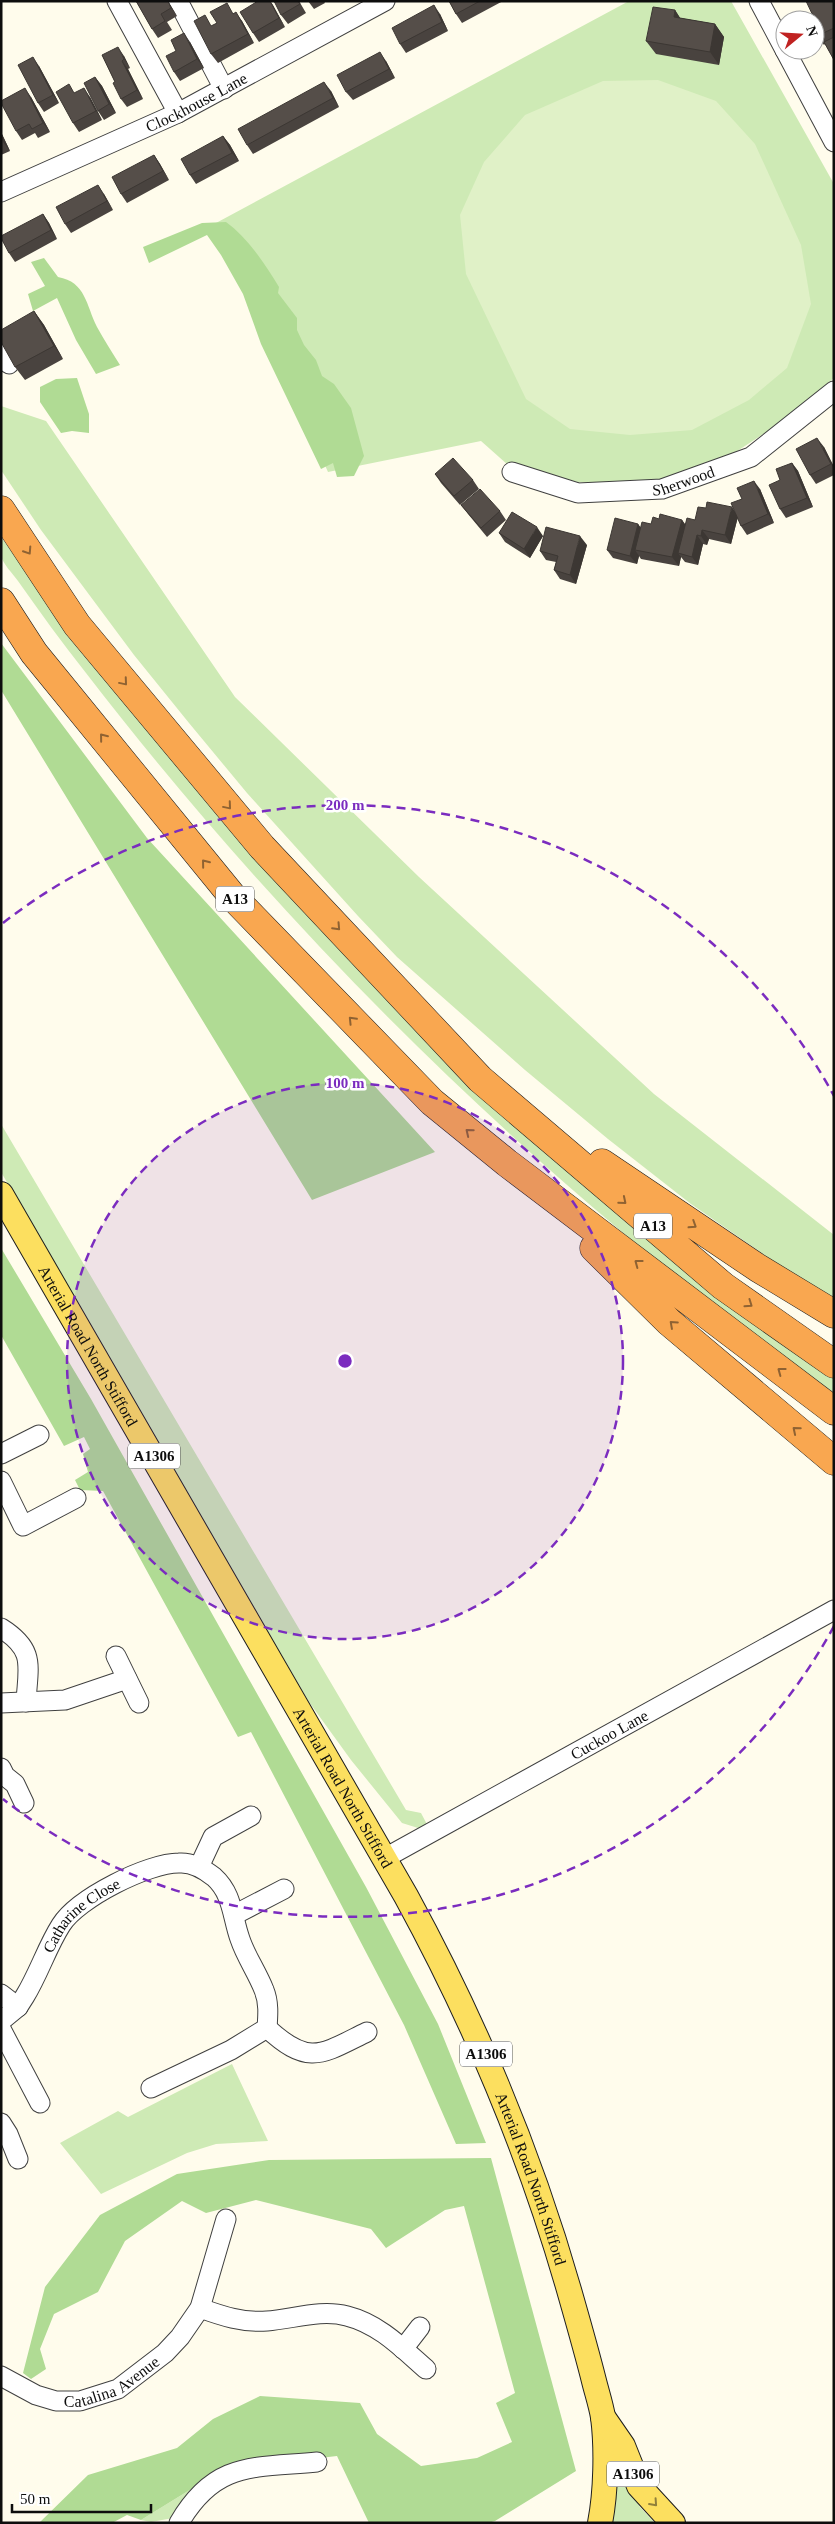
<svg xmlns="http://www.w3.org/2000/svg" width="835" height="2524" font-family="Georgia,serif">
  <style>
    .green { fill: #ceeab5 }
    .forest { fill: #b0db94 }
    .pitch { fill: #e0f1c7 }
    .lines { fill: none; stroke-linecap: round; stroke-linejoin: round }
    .minor-casing { stroke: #404040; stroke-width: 21 }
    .major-casing { stroke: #1e1e1e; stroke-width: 26 }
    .highway-casing { stroke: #1e1e1e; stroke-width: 29 }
    .minor { stroke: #fff; stroke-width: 19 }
    .major { stroke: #fcdf5f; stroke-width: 24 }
    .highway { stroke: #f9a750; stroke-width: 28 }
    .wall { fill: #49433f }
    .shaded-wall { fill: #3c3733 }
    .building { fill: #554e49; stroke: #3c3733 }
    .oneway { stroke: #8f6232 }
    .oneway2 { stroke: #90803a }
    .ring { fill: none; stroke: #7b2cbf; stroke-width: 2.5; stroke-dasharray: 9 6 }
    .labels { text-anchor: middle; stroke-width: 5; stroke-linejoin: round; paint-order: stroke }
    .shield { fill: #fff; stroke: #565656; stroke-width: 1 }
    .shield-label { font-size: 15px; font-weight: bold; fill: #0d0d0d }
    .street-label { font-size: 16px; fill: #0d0d0d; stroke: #fff }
    .centre { fill: #7b2cbf; stroke: #fff; stroke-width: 2.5 }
    .ring-label { font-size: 15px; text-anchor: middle; font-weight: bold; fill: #7b2cbf; stroke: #fff; stroke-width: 5; stroke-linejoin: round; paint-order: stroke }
  </style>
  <rect width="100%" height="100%" fill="#fffcec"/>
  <path class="green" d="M 629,1 L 731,1 L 834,184 L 834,378 L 771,429 L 719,463 L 663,480 L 605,485 L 561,480 L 508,465 L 481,441 L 328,472 L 216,223 Z
    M 1,406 L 46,421 L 235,697 L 419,877 L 654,1094 L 834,1235 L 834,1303 L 691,1204 L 608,1139 L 525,1070 L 397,957 L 358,916 L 247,793 L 189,723 L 134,655 L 41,530 L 1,470 Z
    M 1,537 L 88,656 L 227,827 L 396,1009 L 751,1319 L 834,1379 L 834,1393 C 762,1342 689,1289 622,1232 C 424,1066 244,878 86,673 C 62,643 40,612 18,581 C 13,574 3,564 1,556 C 0,550 1,543 1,537 Z
    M 1,1124 L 406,1810 L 421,1813 L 431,1832 L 402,1823 L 351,1760 L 309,1702 L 1,1172 Z
    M 232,2064 L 268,2141 L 216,2144 L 187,2153 L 101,2194 L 60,2143 L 118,2111 L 128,2117 Z
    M 620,2472 L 640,2507 L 655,2523 L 611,2523 L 614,2473 Z
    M 214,2475 L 173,2518 L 151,2522 L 141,2520 Z"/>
  <path class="forest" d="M 226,222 C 248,238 265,264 279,287 L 278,293 L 297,318 L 297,330 L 304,345 L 316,360 L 322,376 L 334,384 L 351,408 L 364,456 L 354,476 L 337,477 L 333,463 L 321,469 L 261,344 L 243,294 L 221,255 L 207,235 L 149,263 L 143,247 L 202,223 Z
    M 44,258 L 58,277 C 86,282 86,305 97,327 C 104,340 112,352 120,365 L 96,374 L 76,340 L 57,298 L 33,311 L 28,294 L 45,286 L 31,262 Z
    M 77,378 L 89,414 L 89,433 L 72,431 L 61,433 L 40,402 L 40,387 L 56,379 Z
    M 1,643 L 147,838 L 435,1152 L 312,1200 L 1,690 Z
    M 1,1248 L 91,1399 L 366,1887 L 438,2024 L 486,2143 L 456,2144 L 404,2025 L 251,1732 L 238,1737 L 103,1491 L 80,1490 L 75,1480 L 88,1472 L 83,1454 L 90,1449 L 84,1437 L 64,1446 L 1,1335 Z
    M 491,2158 L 576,2471 L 495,2521 L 488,2523 L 369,2523 L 337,2456 L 231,2468 L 214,2475 L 141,2520 L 127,2515 L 112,2523 L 39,2523 L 88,2475 L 177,2448 L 213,2419 L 260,2396 L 360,2403 L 377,2434 L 421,2466 L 477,2458 L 512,2442 L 496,2403 L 515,2393 L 464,2206 L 445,2210 L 386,2248 L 371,2229 L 256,2200 L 206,2213 L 182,2201 L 125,2241 L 98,2292 L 54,2314 L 40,2349 L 46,2369 L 31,2379 L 23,2373 L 45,2287 L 100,2215 L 177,2174 L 269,2160 Z"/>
  <path class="pitch" d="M 658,80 L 716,101 L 755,144 L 801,245 L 811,304 L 787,368 L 749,400 L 692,430 L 630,435 L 570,429 L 526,399 L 466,274 L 460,215 L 484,162 L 525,115 L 603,81 Z"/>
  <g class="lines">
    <g class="minor-casing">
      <g id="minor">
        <path d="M 117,1 L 178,113"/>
        <path d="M 178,1 L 224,89"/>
        <path d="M 759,1 L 785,50"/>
        <path d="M 785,50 L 834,142"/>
        <path id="s1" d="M 1,192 L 178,113 L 385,1"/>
        <path d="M 1,349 L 9,364"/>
        <path id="s2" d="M 512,472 L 578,493 L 662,489 L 751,457 L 834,391"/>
        <path d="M 1,1454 L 39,1435"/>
        <path d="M 1,1481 L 23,1526 L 76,1498"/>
        <path d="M 1,1628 C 36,1650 28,1666 26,1702"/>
        <path d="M 116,1656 L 139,1703"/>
        <path d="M 1,1703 L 65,1700 L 127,1679"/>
        <path d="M 1,1768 L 5,1776 L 15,1784 L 24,1803"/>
        <path id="s3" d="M 385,1858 L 834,1610"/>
        <path d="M 199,1867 L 213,1837 L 251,1816"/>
        <path d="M 234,1915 L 284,1889"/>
        <path d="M 1,1994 L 18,2007"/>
        <path id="s4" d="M 1,2021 L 18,2007 L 25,1996 C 39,1973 47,1947 61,1925 C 78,1898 148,1863 179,1863 C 192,1862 204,1869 214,1877 C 233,1894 232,1917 240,1939 C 246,1957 257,1972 264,1990 C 269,2002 268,2015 267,2028 L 231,2050 L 151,2088"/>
        <path d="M 267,2028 C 309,2067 322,2054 367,2032"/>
        <path d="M 1,2029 L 40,2103"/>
        <path d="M 1,2123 L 8,2134 L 18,2159"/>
        <path d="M 200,2308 C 222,2316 243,2323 267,2321 C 293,2319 321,2309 347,2316 C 379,2324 402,2348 426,2369"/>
        <path d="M 403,2349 L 420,2327"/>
        <path id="s5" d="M 1,2376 L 36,2395 L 56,2401 L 80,2401 L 118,2389 L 165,2353 L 180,2337 L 200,2308 L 226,2219"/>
        <path d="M 179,2523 C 215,2461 253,2468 317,2462"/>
      </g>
    </g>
    <g class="major-casing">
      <g id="major">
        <path id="s6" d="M 1,1194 L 406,1896 C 477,2026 531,2155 571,2297 C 579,2325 587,2353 594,2381 C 597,2393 601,2405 603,2417 C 607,2448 606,2492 600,2523"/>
        <path d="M 603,2417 L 623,2446 L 639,2486 L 673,2523"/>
      </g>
    </g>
    <g class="highway-casing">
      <path id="highway" d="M 1,510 L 77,625 L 262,847 L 480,1079 L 723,1286 L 834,1364
        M 1,602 L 34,653 L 233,897 L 432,1102 L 507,1163 L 834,1411
        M 602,1163 L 758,1268 L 834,1314
        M 594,1248 L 669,1322 L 834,1461"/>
    </g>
    <use href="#minor" class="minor"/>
    <use href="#major" class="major"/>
    <use href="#highway" class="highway"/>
  </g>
  <path class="wall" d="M 136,1 L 168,1 L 177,16 L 167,22 L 172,30 L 158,38 L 152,29 Z
    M 258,1 L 270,1 L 285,27 L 259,42 L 253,33 Z
    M 299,1 L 306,13 L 288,24 L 281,15 Z
    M 308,1 L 324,1 L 325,3 L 314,9 Z
    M 449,1 L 503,1 L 462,23 L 456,14 Z
    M 834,1 L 834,60 L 825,44 L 824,45 L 817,36 L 815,20 Z
    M 675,10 L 680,18 L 715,24 L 724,37 L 719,65 L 656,54 L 646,41 Z
    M 234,13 L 242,21 L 254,43 L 218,63 L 211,54 L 212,26 Z
    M 440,14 L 448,31 L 406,53 L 400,44 Z
    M 190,42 L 204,68 L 180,81 L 174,72 L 176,51 Z
    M 102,55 L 124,56 L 130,68 L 128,69 L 143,99 L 127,107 L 121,99 L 115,82 Z
    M 386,61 L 395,78 L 353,100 L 346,92 Z
    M 39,66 L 59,103 L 44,112 L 38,103 Z
    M 95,77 L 102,86 L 116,113 L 104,120 L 98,111 Z
    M 331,91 L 339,107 L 253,154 L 247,145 Z
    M 75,93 L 90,97 L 102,120 L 79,132 L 73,123 Z
    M 31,97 L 50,132 L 38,138 L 35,133 L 22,140 L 16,131 Z
    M 1,132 L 10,151 L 1,155 Z
    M 223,136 L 230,145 L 239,161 L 196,184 L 190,175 Z
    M 154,155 L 160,164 L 169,180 L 127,203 L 121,194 Z
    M 104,194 L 113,210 L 71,233 L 65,224 Z
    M 43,214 L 49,223 L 57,239 L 15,262 L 9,253 Z
    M 34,311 L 44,325 L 63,359 L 25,380 L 15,367 Z
    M 824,447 L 834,467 L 834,475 L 816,484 L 810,475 Z
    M 792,463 L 798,471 L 813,507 L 786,518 L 780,509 L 780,480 Z
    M 435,474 L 473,480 L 479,489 L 460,505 L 441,483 Z
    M 760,489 L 774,523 L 747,535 L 741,526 L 738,517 L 731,544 L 709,539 L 707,545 L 703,544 L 698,565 L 685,562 L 681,557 L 679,566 L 641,559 L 639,556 L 637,564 L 613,558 L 607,550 L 638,524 L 641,528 L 651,524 L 659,519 L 682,520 L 685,524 L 695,520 L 706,508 L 736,513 L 742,499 Z
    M 461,505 L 500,511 L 506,520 L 487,537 L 468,514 Z
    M 499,533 L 543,536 L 530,558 L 505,542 Z
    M 587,545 L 576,584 L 560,579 L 554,570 L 556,562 L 546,560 L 540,551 Z"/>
  <path class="shaded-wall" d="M 168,1 L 177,16 L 171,8 Z
    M 270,1 L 273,5 L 285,27 L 279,18 Z
    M 434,5 L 440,14 L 448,31 L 442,22 Z
    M 675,10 L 684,24 L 674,17 Z
    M 236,12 L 242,21 L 254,43 L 248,34 Z
    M 715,24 L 724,37 L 719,65 L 710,52 Z
    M 184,33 L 190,42 L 204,68 L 197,59 Z
    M 118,47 L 124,56 L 130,68 L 124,59 Z
    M 380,52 L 386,61 L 395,78 L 389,69 Z
    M 33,57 L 39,66 L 59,103 L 53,95 Z
    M 122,61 L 128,69 L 143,99 L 137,90 Z
    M 95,77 L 102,86 L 116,113 L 109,104 Z
    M 324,82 L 331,91 L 339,107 L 333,98 Z
    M 25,88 L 31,97 L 50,132 L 43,123 Z
    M 84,88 L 90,97 L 102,120 L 96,111 Z
    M 1,132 L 10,151 L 3,142 L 1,137 Z
    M 223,136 L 230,145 L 239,161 L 232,153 Z
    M 154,155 L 160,164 L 169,180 L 163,171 Z
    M 98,185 L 104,194 L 113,210 L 107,201 Z
    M 43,214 L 49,223 L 57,239 L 51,230 Z
    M 34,311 L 44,325 L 63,359 L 54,346 Z
    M 817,438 L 824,447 L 834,467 L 834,469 Z
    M 792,463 L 798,471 L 813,507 L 807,498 Z
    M 754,481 L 760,489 L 774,523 L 768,514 Z
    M 732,507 L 738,516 L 731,544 L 725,535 Z
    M 682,520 L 688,529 L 678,553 L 681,557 L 679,566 L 672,557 Z
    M 638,524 L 644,533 L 635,550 L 639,556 L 637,564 L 630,556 Z
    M 537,527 L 543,536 L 530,558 L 524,549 Z
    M 702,530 L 709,539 L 707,545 L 701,536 Z
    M 697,535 L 703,544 L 698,565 L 692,557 Z
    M 580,536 L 587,545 L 576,584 L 570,575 Z"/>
  <path class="building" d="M 136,1 L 168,1 L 171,8 L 161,14 L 165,21 L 152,29 Z
    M 258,1 L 270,1 L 279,18 L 253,33 L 240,12 Z
    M 274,1 L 298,1 L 300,4 L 281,15 Z
    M 449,1 L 480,1 L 456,14 Z
    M 806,1 L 834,1 L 834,28 L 817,36 L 815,31 L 815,20 Z
    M 227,3 L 233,14 L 236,12 L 248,34 L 211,54 L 194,21 L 205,15 L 211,26 L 217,23 L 210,12 Z
    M 434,5 L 442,22 L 400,44 L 392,28 Z
    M 653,7 L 675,10 L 674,17 L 715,24 L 710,52 L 646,41 Z
    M 184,33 L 197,59 L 174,72 L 166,56 L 176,51 L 171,40 Z
    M 834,37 L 834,60 L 824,42 Z
    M 118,47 L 124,59 L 122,61 L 137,90 L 121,99 L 113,83 L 115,82 L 102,55 Z
    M 380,52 L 389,69 L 346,92 L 337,75 Z
    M 33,57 L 53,95 L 38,103 L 18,65 Z
    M 95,77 L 109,104 L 98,111 L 84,83 Z
    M 324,82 L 333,98 L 247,145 L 238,129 Z
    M 69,84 L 74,93 L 84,88 L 96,111 L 73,123 L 56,92 Z
    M 25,88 L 43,123 L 32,129 L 29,124 L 16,131 L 1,103 L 1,101 Z
    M 223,136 L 232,153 L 190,175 L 181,159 Z
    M 154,155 L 163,171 L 121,194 L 112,177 Z
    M 98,185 L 107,201 L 65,224 L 56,207 Z
    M 43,214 L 51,230 L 9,253 L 1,238 L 1,236 Z
    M 34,311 L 54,346 L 15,367 L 1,342 L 1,330 Z
    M 817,438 L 831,464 L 810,475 L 796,449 Z
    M 453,458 L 473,480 L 454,496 L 435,474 Z
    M 792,463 L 807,498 L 780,509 L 769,485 L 780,480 L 776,469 Z
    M 754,481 L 768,514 L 741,526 L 731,503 L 742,499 L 737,488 Z
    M 480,489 L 500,511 L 481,528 L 461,505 Z
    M 707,502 L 732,507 L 725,535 L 702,530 L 701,536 L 697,535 L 692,557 L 678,553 L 687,518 L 695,520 L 698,507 L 706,508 Z
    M 512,512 L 537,527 L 524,549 L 499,533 Z
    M 660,514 L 682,520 L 672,557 L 635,550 L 642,522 L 651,524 L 653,517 L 659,519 Z
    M 615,518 L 638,524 L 630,556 L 607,550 Z
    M 546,527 L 580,536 L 570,575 L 554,570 L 558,556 L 540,551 Z"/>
  <defs><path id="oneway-chevron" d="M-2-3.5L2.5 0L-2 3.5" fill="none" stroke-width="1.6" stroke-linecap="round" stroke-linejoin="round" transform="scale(1.25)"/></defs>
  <g class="oneway">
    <use href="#oneway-chevron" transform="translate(28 551) rotate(57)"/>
    <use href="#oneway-chevron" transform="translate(124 682) rotate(50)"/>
    <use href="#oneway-chevron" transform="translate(103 737) rotate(-129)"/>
    <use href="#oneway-chevron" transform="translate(228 806) rotate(50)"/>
    <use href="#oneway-chevron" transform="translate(205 863) rotate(-129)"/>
    <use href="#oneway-chevron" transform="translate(337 927) rotate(47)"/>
    <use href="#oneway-chevron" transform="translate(352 1020) rotate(-134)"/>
    <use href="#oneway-chevron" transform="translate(469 1132) rotate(-141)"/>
    <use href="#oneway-chevron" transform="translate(623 1201) rotate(40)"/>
    <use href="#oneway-chevron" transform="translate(693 1225) rotate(33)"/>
    <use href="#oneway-chevron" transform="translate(638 1263) rotate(-143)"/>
    <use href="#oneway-chevron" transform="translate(749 1304) rotate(35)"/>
    <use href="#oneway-chevron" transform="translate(673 1324) rotate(-138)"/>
    <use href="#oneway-chevron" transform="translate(781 1371) rotate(-143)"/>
    <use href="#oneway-chevron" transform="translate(796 1430) rotate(-140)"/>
  </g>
  <use class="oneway2" href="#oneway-chevron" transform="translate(654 2503) rotate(48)"/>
  <circle cx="345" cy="1361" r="278" fill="#7b2cbf" fill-opacity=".12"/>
  <g class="ring">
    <circle cx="345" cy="1361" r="278"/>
    <path d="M834 1626A556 556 0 0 1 3 1799M3 923A556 556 0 0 1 834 1096"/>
  </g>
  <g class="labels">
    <g class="shield">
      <rect x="216" y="886.5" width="38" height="25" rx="4"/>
      <rect x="634" y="1213.5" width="38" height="25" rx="4"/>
      <rect x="128" y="1443.5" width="52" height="25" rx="4"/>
      <rect x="460" y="2041.5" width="52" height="25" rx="4"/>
      <rect x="607" y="2461.5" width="52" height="25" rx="4"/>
    </g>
    <g class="shield-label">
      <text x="235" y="904">A13</text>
      <text x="653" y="1231">A13</text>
      <text x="154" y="1461">A1306</text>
      <text x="486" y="2059">A1306</text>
      <text x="633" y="2479">A1306</text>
    </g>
    <g class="street-label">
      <text dy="6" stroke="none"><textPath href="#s1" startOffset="215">Clockhouse Lane</textPath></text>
      <text dy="6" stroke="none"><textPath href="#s2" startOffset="176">Sherwood</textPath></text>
      <text dy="6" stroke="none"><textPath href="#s6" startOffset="175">Arterial Road North Stifford</textPath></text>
      <text dy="6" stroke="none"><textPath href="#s3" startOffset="256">Cuckoo Lane</textPath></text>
      <text dy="6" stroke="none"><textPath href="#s6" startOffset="685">Arterial Road North Stifford</textPath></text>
      <text dy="6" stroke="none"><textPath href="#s4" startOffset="136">Catharine Close</textPath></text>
      <text dy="6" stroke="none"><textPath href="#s6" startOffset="1120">Arterial Road North Stifford</textPath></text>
      <text dy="6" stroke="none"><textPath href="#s5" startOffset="121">Catalina Avenue</textPath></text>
    </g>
  </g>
  <circle cx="345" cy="1361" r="8" class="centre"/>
  <g class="ring-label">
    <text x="345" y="810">200 m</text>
    <text x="345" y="1088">100 m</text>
  </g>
  <rect width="835" height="2524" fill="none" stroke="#0d0d0d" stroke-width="5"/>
  <g transform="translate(800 35) rotate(72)"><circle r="24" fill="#ffffff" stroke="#9e9e9e"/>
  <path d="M0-4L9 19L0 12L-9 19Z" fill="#c02221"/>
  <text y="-8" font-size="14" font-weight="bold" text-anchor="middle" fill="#0d0d0d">N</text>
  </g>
  <path d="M12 2504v8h139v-8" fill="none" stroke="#0d0d0d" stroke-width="2.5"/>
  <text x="20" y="2504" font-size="15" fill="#0d0d0d" stroke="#ffffff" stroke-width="4" paint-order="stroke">50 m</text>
</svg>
